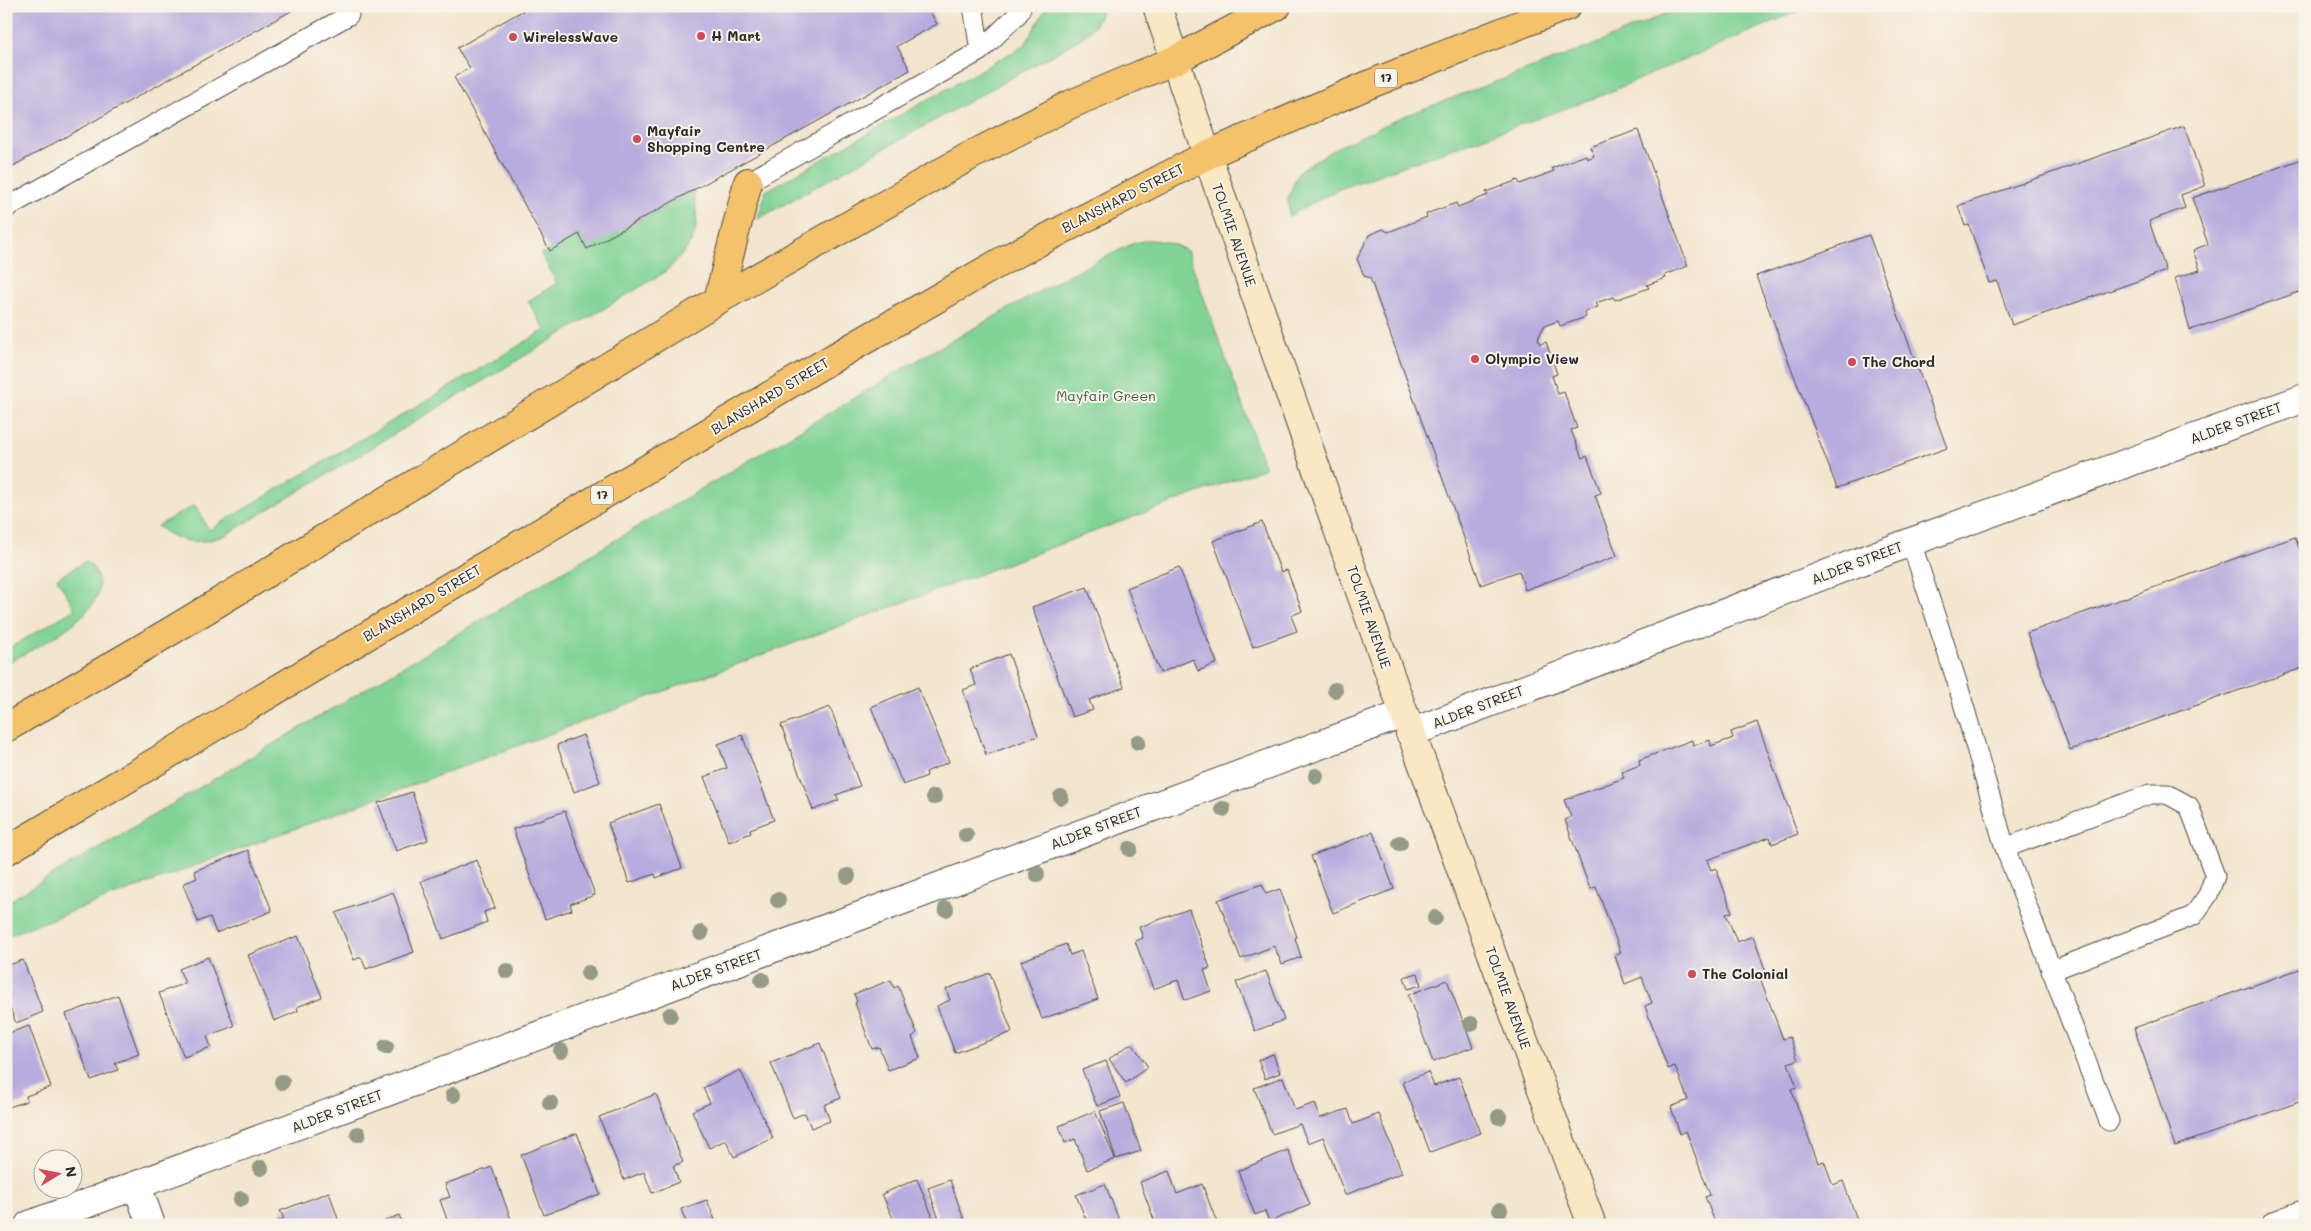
<svg xmlns="http://www.w3.org/2000/svg" width="2311" height="1231" font-family="Mali,sans-serif">
  <style>
    .green { fill: #80d395; stroke: #567f60 }
    .building { fill: #b8acde }
    .lines { fill: none; stroke-linecap: round; stroke-linejoin: round }
    .lane-casing { stroke: #494743; stroke-width: 21 }
    .street-casing { stroke: #494743; stroke-width: 30 }
    .secondary-casing { stroke: #494743; stroke-width: 30 }
    .primary-casing { stroke: #494743; stroke-width: 30 }
    .highway-casing { stroke: #494743; stroke-width: 30 }
    .lane { stroke: #fff; stroke-width: 19 }
    .street { stroke: #fff; stroke-width: 28 }
    .secondary { stroke: #fae7c3; stroke-width: 28 }
    .primary { stroke: #f3c26a; stroke-width: 28 }
    .highway { stroke: #f3c26a; stroke-width: 28 }
    .tree { fill: #939a86 }
    .poi-dot { fill: #d1495b; stroke: #f7f3e8; stroke-width: 2 }
    .labels { text-anchor: middle; stroke-width: 4; stroke-linejoin: round; paint-order: stroke }
    .shield { fill: #f7f3e8; stroke: #686764; stroke-width: 1 }
    .shield-label { font-size: 12px; font-weight: bold; fill: #2b2b2b }
    .poi-label { font-size: 14px; font-weight: bold; fill: #2b2b2b; stroke: #f7f3e8; text-anchor: start }
    .street-label { font-size: 14px; fill: #2b2b2b; stroke: #f7f3e8 }
    .park-label { font-size: 14px; fill: #445d4b; stroke: #f7f3e8 }
  </style>
  <rect width="100%" height="100%" fill="#f7f3e8"/>
  <filter id="ink" filterUnits="userSpaceOnUse"><feTurbulence type="fractalNoise" baseFrequency=".02" numOctaves="2"/><feDisplacementMap in="SourceGraphic" scale="10" xChannelSelector="R" yChannelSelector="G"/><feConvolveMatrix kernelMatrix="1 2 1 2 8 2 1 2 1" color-interpolation-filters="sRGB"/></filter>
  <filter id="wash" filterUnits="userSpaceOnUse"><feTurbulence type="fractalNoise" baseFrequency=".0096" numOctaves="4" result="noise"/><feDisplacementMap in="SourceGraphic" scale="20" xChannelSelector="R" yChannelSelector="G"/><feGaussianBlur stdDeviation="1.12" result="paint"/><feColorMatrix in="noise" values="0 0 0 0 0 0 0 0 0 0 0 0 0 0 0 0 0 1.4 0 .05"/><feComposite in="paint" operator="in"/></filter>
  <g filter="url(#wash)">
    <rect width="100%" height="100%" fill="#f3e5cd"/>
    <path class="green" d="M 1047,6 L 1102,6 C 1100,23 1090,32 1077,41 L 758,219 L 766,191 L 1025,45 Z
      M 1683,6 L 1810,6 L 1600,96 L 1339,189 L 1289,216 L 1288,198 L 1299,171 L 1336,148 L 1404,116 L 1589,47 Z
      M 693,190 C 701,232 696,243 665,272 L 224,536 C 196,545 181,544 157,526 L 195,505 L 209,530 L 545,330 L 528,301 L 557,283 L 541,254 L 579,234 L 587,248 Z
      M 1146,240 C 1162,240 1173,243 1187,251 L 1265,468 L 6,936 L 6,903 L 933,351 L 1069,275 L 1132,244 Z
      M 86,561 C 134,604 35,647 6,664 L 6,650 L 75,609 L 57,578 Z"/>
    <g id="blocks">
      <path class="building" d="M 6,6 L 300,6 L 6,170 Z
        M 531,6 L 927,6 L 937,24 L 897,46 L 910,70 L 587,249 L 579,234 L 550,251 L 454,77 L 470,68 L 457,48 Z
        M 2184,126 L 2205,186 L 2181,195 L 2185,208 L 2149,221 L 2166,271 L 2012,325 L 1997,281 L 1989,283 L 1969,225 L 1965,226 L 1958,206 Z
        M 1638,130 L 1688,266 L 1665,275 L 1666,278 L 1647,285 L 1649,288 L 1615,300 L 1613,297 L 1596,303 L 1598,307 L 1585,311 L 1586,317 L 1560,326 L 1558,321 L 1544,326 L 1538,339 L 1540,344 L 1546,342 L 1557,374 L 1552,376 L 1558,394 L 1564,392 L 1577,428 L 1571,430 L 1582,458 L 1587,456 L 1601,493 L 1595,495 L 1617,556 L 1525,590 L 1519,571 L 1481,585 L 1370,278 L 1364,276 L 1357,259 L 1369,235 L 1383,229 L 1388,232 L 1427,217 L 1426,214 L 1456,203 L 1458,207 L 1488,195 L 1486,192 L 1518,180 L 1520,184 L 1554,171 L 1552,168 L 1586,155 L 1587,159 L 1594,156 L 1590,147 Z
        M 2305,158 L 2305,290 L 2190,330 L 2175,278 L 2200,270 L 2193,250 L 2208,244 L 2192,198 Z
        M 1869,235 L 1947,448 L 1837,488 L 1756,276 Z
        M 1262,522 L 1281,572 L 1287,570 L 1302,611 L 1291,616 L 1297,631 L 1253,647 L 1213,541 Z
        M 2295,537 L 2305,565 L 2305,667 L 2070,750 L 2027,633 Z
        M 1179,567 L 1217,663 L 1198,671 L 1193,659 L 1160,673 L 1127,588 Z
        M 1087,587 L 1124,687 L 1089,700 L 1093,710 L 1072,717 L 1032,607 Z
        M 1009,654 L 1038,736 L 986,755 L 963,690 L 976,685 L 970,669 Z
        M 918,687 L 949,762 L 926,772 L 927,776 L 903,785 L 871,707 Z
        M 830,707 L 860,786 L 836,795 L 839,800 L 813,810 L 781,725 Z
        M 1757,722 L 1798,834 L 1772,844 L 1770,837 L 1707,860 L 1711,870 L 1716,868 L 1732,912 L 1726,914 L 1737,942 L 1753,936 L 1766,972 L 1759,975 L 1783,1039 L 1790,1037 L 1798,1060 L 1788,1063 L 1797,1087 L 1791,1089 L 1818,1163 L 1824,1161 L 1833,1185 L 1843,1181 L 1859,1225 L 1716,1225 L 1705,1197 L 1710,1195 L 1686,1131 L 1680,1134 L 1671,1107 L 1688,1100 L 1675,1066 L 1668,1069 L 1656,1037 L 1645,1006 L 1652,1003 L 1642,977 L 1625,984 L 1615,956 L 1621,953 L 1596,887 L 1590,889 L 1565,820 L 1571,817 L 1564,800 L 1624,778 L 1622,772 L 1640,765 L 1639,760 L 1692,740 L 1693,746 L 1710,740 L 1711,746 L 1733,738 L 1731,732 Z
        M 583,735 L 600,782 L 574,792 L 557,745 Z
        M 742,735 L 774,820 L 750,829 L 751,833 L 729,842 L 704,777 L 727,768 L 718,744 Z
        M 412,792 L 428,840 L 396,851 L 378,803 Z
        M 659,804 L 682,868 L 656,878 L 655,874 L 629,883 L 608,823 Z
        M 565,811 L 595,895 L 570,904 L 572,910 L 545,919 L 513,829 Z
        M 1373,832 L 1394,889 L 1333,913 L 1311,856 Z
        M 248,850 L 272,911 L 216,933 L 210,917 L 198,922 L 183,884 L 197,878 L 194,871 Z
        M 477,860 L 495,908 L 484,912 L 487,922 L 443,939 L 421,881 Z
        M 1262,884 L 1266,894 L 1280,889 L 1297,937 L 1295,938 L 1301,957 L 1282,964 L 1274,946 L 1241,959 L 1218,900 Z
        M 393,892 L 414,952 L 366,969 L 361,957 L 354,960 L 336,913 Z
        M 1189,909 L 1210,968 L 1204,970 L 1211,991 L 1185,1000 L 1178,980 L 1153,989 L 1135,941 L 1143,938 L 1139,927 Z
        M 298,936 L 322,997 L 297,1007 L 298,1011 L 274,1021 L 248,955 Z
        M 1066,944 L 1070,955 L 1081,951 L 1098,999 L 1042,1019 L 1021,961 Z
        M 208,957 L 234,1026 L 207,1036 L 211,1047 L 184,1057 L 159,993 L 185,983 L 179,969 Z
        M 23,960 L 43,1012 L 16,1023 L 6,997 L 6,966 Z
        M 2305,967 L 2305,1100 L 2175,1146 L 2134,1028 Z
        M 1266,971 L 1284,1020 L 1255,1031 L 1236,982 Z
        M 990,973 L 1012,1032 L 955,1053 L 937,1006 L 950,1000 L 946,989 Z
        M 1418,973 L 1421,985 L 1408,989 L 1404,977 Z
        M 891,980 L 894,988 L 898,986 L 917,1033 L 912,1037 L 920,1058 L 888,1070 L 879,1047 L 872,1049 L 855,1003 L 857,1002 L 854,994 Z
        M 1447,980 L 1473,1047 L 1433,1062 L 1408,995 Z
        M 118,995 L 139,1054 L 115,1063 L 118,1070 L 91,1080 L 66,1014 Z
        M 29,1026 L 51,1087 L 26,1096 L 27,1101 L 6,1108 L 6,1034 Z
        M 820,1043 L 841,1098 L 824,1105 L 830,1121 L 811,1128 L 805,1113 L 793,1118 L 771,1063 Z
        M 1132,1043 L 1148,1067 L 1126,1083 L 1109,1059 Z
        M 1273,1054 L 1280,1073 L 1265,1079 L 1258,1060 Z
        M 1106,1061 L 1120,1097 L 1097,1106 L 1082,1070 Z
        M 740,1070 L 773,1138 L 734,1157 L 726,1140 L 709,1148 L 692,1111 L 710,1103 L 703,1088 Z
        M 1428,1072 L 1434,1086 L 1459,1077 L 1481,1133 L 1430,1152 L 1403,1082 Z
        M 1283,1077 L 1295,1110 L 1315,1103 L 1320,1118 L 1348,1109 L 1353,1124 L 1379,1114 L 1402,1173 L 1345,1195 L 1323,1137 L 1308,1143 L 1300,1124 L 1272,1134 L 1254,1088 Z
        M 656,1094 L 683,1162 L 673,1166 L 679,1182 L 652,1193 L 644,1172 L 624,1180 L 599,1117 Z
        M 1124,1103 L 1141,1151 L 1116,1159 L 1100,1111 Z
        M 1095,1111 L 1115,1159 L 1087,1170 L 1075,1139 L 1065,1143 L 1059,1126 Z
        M 577,1133 L 600,1194 L 544,1215 L 521,1155 Z
        M 1288,1150 L 1310,1205 L 1269,1222 L 1265,1211 L 1255,1215 L 1238,1171 Z
        M 492,1167 L 513,1225 L 449,1225 L 440,1200 L 450,1197 L 445,1184 Z
        M 1169,1171 L 1177,1194 L 1202,1184 L 1218,1225 L 1156,1225 L 1140,1182 Z
        M 917,1179 L 936,1225 L 896,1225 L 882,1194 Z
        M 950,1180 L 964,1220 L 951,1225 L 941,1225 L 928,1188 Z
        M 1105,1184 L 1121,1225 L 1079,1225 L 1087,1222 L 1076,1195 Z
        M 329,1192 L 340,1225 L 272,1225 L 284,1218 L 280,1211 Z
        M 707,1200 L 717,1225 L 687,1225 L 681,1209 Z
        M 399,1215 L 403,1225 L 376,1225 Z"/>
    </g>
  </g>
  <g filter="url(#ink)">
    <use href="#blocks" fill-opacity="0" stroke="#494743" stroke-width="1"/>
    <g class="lines">
      <g class="lane-casing">
        <path id="lane" d="M 973,6 L 980,51
          M 748,182 L 980,51 L 1018,14 L 1022,6
          M 6,208 L 349,15
          M 1911,542 L 1957,682 L 2005,848 L 2109,1121
          M 2005,848 L 2150,794 L 2167,794 L 2189,806 L 2215,876 L 2208,895 L 2193,916 L 2051,971"/>
      </g>
      <g class="street-casing">
        <path id="street" d="M 1410,733 L 1911,542 L 2305,398
          M 137,1185 L 151,1225
          M 29,1225 L 1403,714
          M 2276,1225 L 2305,1214"/>
      </g>
      <g class="secondary-casing">
        <path id="secondary" d="M 1157,6 C 1293,415 1442,820 1592,1225"/>
      </g>
      <g class="primary-casing">
        <path id="primary" d="M 718,300 L 748,182
          M 6,728 L 171,631 L 718,300 L 970,156 L 1069,105 L 1175,60
          M 6,851 L 828,361 L 1004,260 L 1207,155"/>
      </g>
      <g class="highway-casing">
        <path id="highway" d="M 1175,60 L 1277,6
          M 1207,155 L 1368,85 L 1567,6"/>
      </g>
      <use href="#lane" class="lane"/>
      <use href="#street" class="street"/>
      <use href="#secondary" class="secondary"/>
      <use href="#primary" class="primary"/>
      <use href="#highway" class="highway"/>
    </g>
    <g class="tree">
      <circle cx="1335" cy="690" r="8"/>
      <circle cx="1138" cy="742" r="8"/>
      <circle cx="1316" cy="776" r="8"/>
      <circle cx="934" cy="797" r="8"/>
      <circle cx="1061" cy="797" r="8"/>
      <circle cx="1223" cy="809" r="8"/>
      <circle cx="966" cy="835" r="8"/>
      <circle cx="1400" cy="843" r="8"/>
      <circle cx="1130" cy="849" r="8"/>
      <circle cx="1037" cy="874" r="8"/>
      <circle cx="848" cy="876" r="8"/>
      <circle cx="778" cy="900" r="8"/>
      <circle cx="946" cy="909" r="8"/>
      <circle cx="1435" cy="918" r="8"/>
      <circle cx="701" cy="933" r="8"/>
      <circle cx="507" cy="971" r="8"/>
      <circle cx="588" cy="973" r="8"/>
      <circle cx="762" cy="980" r="8"/>
      <circle cx="670" cy="1015" r="8"/>
      <circle cx="1471" cy="1024" r="8"/>
      <circle cx="386" cy="1047" r="8"/>
      <circle cx="561" cy="1051" r="8"/>
      <circle cx="282" cy="1082" r="8"/>
      <circle cx="453" cy="1095" r="8"/>
      <circle cx="550" cy="1103" r="8"/>
      <circle cx="1499" cy="1117" r="8"/>
      <circle cx="358" cy="1134" r="8"/>
      <circle cx="261" cy="1168" r="8"/>
      <circle cx="241" cy="1199" r="8"/>
      <circle cx="1500" cy="1210" r="8"/>
    </g>
  </g>
  <g class="poi-dot">
    <circle cx="701" cy="36" r="5"/>
    <circle cx="513" cy="37" r="5"/>
    <circle cx="637" cy="139" r="5"/>
    <circle cx="1475" cy="359" r="5"/>
    <circle cx="1852" cy="362" r="5"/>
    <circle cx="1692" cy="974" r="5"/>
  </g>
  <g class="labels">
    <g class="shield">
      <rect x="1375" y="68.5" width="22" height="19" rx="4"/>
      <rect x="591" y="485.5" width="22" height="19" rx="4"/>
    </g>
    <g class="shield-label">
      <text x="1386" y="82">17</text>
      <text x="602" y="499">17</text>
    </g>
    <g class="poi-label">
      <text x="711" y="41">H Mart</text>
      <text x="523" y="42">WirelessWave</text>
      <text x="647" y="136">Mayfair<tspan x="647" dy="16">Shopping Centre</tspan></text>
      <text x="1485" y="364">Olympic View</text>
      <text x="1862" y="367">The Chord</text>
      <text x="1702" y="979">The Colonial</text>
    </g>
    <g class="street-label">
      <text transform="translate(1123 198) rotate(-27)" y="5">BLANSHARD STREET</text>
      <text transform="translate(1234 235) rotate(71)" y="5">TOLMIE AVENUE</text>
      <text transform="translate(770 396) rotate(-31)" y="5">BLANSHARD STREET</text>
      <text transform="translate(2236 423) rotate(-20)" y="5">ALDER STREET</text>
      <text transform="translate(1857 563) rotate(-21)" y="5">ALDER STREET</text>
      <text transform="translate(422 603) rotate(-31)" y="5">BLANSHARD STREET</text>
      <text transform="translate(1369 617) rotate(71)" y="5">TOLMIE AVENUE</text>
      <text transform="translate(1478 707) rotate(-21)" y="5">ALDER STREET</text>
      <text transform="translate(1096 828) rotate(-21)" y="5">ALDER STREET</text>
      <text transform="translate(716 970) rotate(-20)" y="5">ALDER STREET</text>
      <text transform="translate(1508 998) rotate(70)" y="5">TOLMIE AVENUE</text>
      <text transform="translate(337 1111) rotate(-21)" y="5">ALDER STREET</text>
    </g>
    <g class="park-label">
      <text x="1106" y="401">Mayfair Green</text>
    </g>
  </g>
  <rect width="2311" height="1231" fill="none" stroke="#f7f3e8" stroke-width="25"/>
  <g transform="translate(58 1174) rotate(80)"><circle r="24" fill="#f7f3e8" stroke="#a5a39c"/>
  <path d="M0-4L9 19L0 12L-9 19Z" fill="#d1495b"/>
  <text y="-8" font-size="14" font-weight="bold" text-anchor="middle" fill="#2b2b2b">N</text>
  </g>
</svg>
